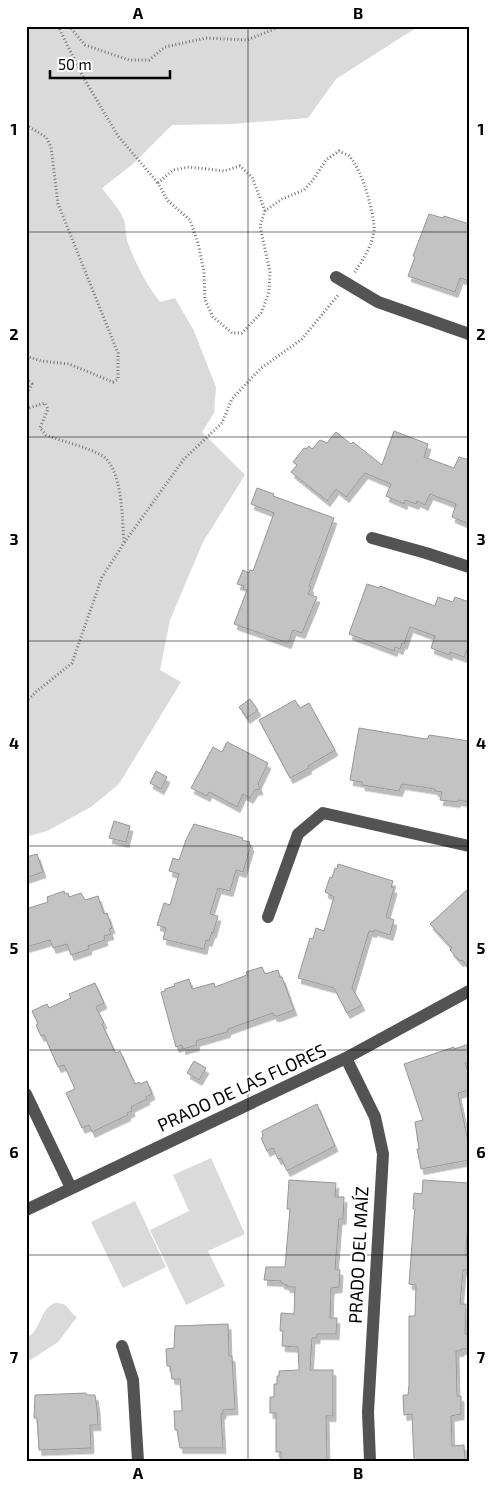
<svg xmlns="http://www.w3.org/2000/svg" width="495" height="1487" font-family="'Exo 2',sans-serif">
  <style>
    .green { fill: #dadada }
    .building { fill: #c3c3c3; stroke: #979797; filter: url(#shadow) }
    .lines { fill: none; stroke-linecap: round; stroke-linejoin: round }
    .path { stroke: #757575; stroke-width: 3; stroke-dasharray: 1 2.5; stroke-linecap: butt }
    .minor { stroke: #535353; stroke-width: 12 }
    .grid { fill: none; stroke: #000; stroke-width: 1; stroke-opacity: 0.55 }
    .labels { text-anchor: middle; stroke-width: 4.5; stroke-linejoin: round; paint-order: stroke }
    .street-label { font-size: 18px; fill: #000; stroke: #fff }
    .neatline { fill: none; stroke: #000; stroke-width: 2 }
    .grid-label { font-size: 16px; text-anchor: middle; font-weight: bold; fill: #000 }
  </style>
  <defs>
    <filter id="shadow"><feDropShadow dx="3" dy="5.5" stdDeviation="0" flood-color="#0004"/></filter>
  </defs>
  <rect width="100%" height="100%" fill="#fff"/>
  <path class="green" d="M 26,26 L 419,26 L 336,79 L 308,118 L 232,124 L 172,125 L 133,164 L 102,188 C 109,198 119,208 124,220 C 126,226 125,233 127,240 C 133,259 147,286 160,302 L 175,298 L 194,331 L 216,387 L 214,413 L 202,432 L 245,475 L 203,542 L 170,620 L 160,670 L 181,682 L 119,784 L 91,807 L 47,831 L 26,837 Z
    M 211,1158 L 245,1234 L 208,1251 L 225,1286 L 186,1305 L 150,1230 L 189,1211 L 173,1175 Z
    M 135,1201 L 166,1267 L 123,1288 L 91,1222 Z
    M 55,1303 C 70,1303 67,1311 77,1317 L 58,1342 L 26,1363 L 26,1338 C 42,1331 39,1309 55,1303 Z"/>
  <path class="building" d="M 429,214 L 443,218 L 444,216 L 469,224 L 469,281 L 460,278 L 455,292 L 408,276 L 415,257 L 413,256 Z
    M 394,431 L 428,444 L 424,457 L 454,468 L 459,457 L 469,460 L 469,524 L 452,517 L 456,504 L 430,494 L 425,505 L 417,501 L 416,504 L 405,500 L 404,504 L 386,496 L 391,484 L 365,473 L 346,497 L 336,489 L 327,501 L 291,472 L 297,465 L 293,462 L 304,448 L 306,449 L 309,446 L 312,449 L 320,440 L 327,443 L 336,432 L 351,444 L 353,442 L 382,465 Z
    M 257,488 L 274,494 L 273,496 L 334,518 L 309,586 L 311,587 L 308,594 L 317,597 L 302,633 L 293,630 L 288,643 L 234,624 L 247,590 L 243,589 L 244,586 L 237,584 L 243,570 L 249,573 L 250,570 L 253,571 L 274,513 L 251,504 Z
    M 367,584 L 379,588 L 380,586 L 435,606 L 438,597 L 453,602 L 455,597 L 469,602 L 469,645 L 464,657 L 450,652 L 449,655 L 431,648 L 435,636 L 410,627 L 404,644 L 402,643 L 400,649 L 395,647 L 394,651 L 349,634 Z
    M 250,699 L 258,710 L 247,718 L 239,707 Z
    M 295,700 L 300,708 L 309,703 L 335,750 L 308,766 L 309,768 L 290,778 L 259,720 Z
    M 359,728 L 426,739 L 428,738 L 429,735 L 469,741 L 469,802 L 458,800 L 457,802 L 440,800 L 442,792 L 435,791 L 435,789 L 402,784 L 399,791 L 362,785 L 362,782 L 350,780 Z
    M 227,742 L 268,763 L 258,784 L 260,789 L 255,790 L 250,798 L 243,794 L 237,807 L 209,792 L 207,796 L 191,788 L 213,747 L 222,752 Z
    M 156,771 L 167,777 L 161,789 L 150,783 Z
    M 114,821 L 130,826 L 126,842 L 109,838 Z
    M 194,824 L 243,838 L 242,840 L 250,842 L 249,845 L 251,845 L 243,872 L 236,870 L 230,891 L 218,888 L 210,914 L 218,916 L 213,933 L 212,932 L 209,941 L 206,940 L 204,949 L 163,939 L 166,928 L 157,925 L 164,903 L 170,905 L 179,874 L 169,871 L 173,858 L 179,860 L 186,840 Z
    M 37,854 L 43,872 L 26,878 L 26,857 Z
    M 338,864 L 393,881 L 391,887 L 394,888 L 386,917 L 394,920 L 390,935 L 374,930 L 374,932 L 369,931 L 352,988 L 362,1005 L 347,1013 L 334,988 L 298,978 L 310,938 L 313,939 L 316,928 L 324,931 L 334,897 L 325,892 L 330,877 L 332,878 L 335,868 L 337,869 Z
    M 469,888 L 469,967 L 462,960 L 460,961 L 450,950 L 452,948 L 430,924 Z
    M 64,891 L 65,894 L 68,893 L 69,897 L 81,893 L 85,900 L 98,896 L 104,914 L 107,913 L 112,928 L 109,929 L 111,934 L 104,936 L 105,940 L 88,946 L 89,949 L 71,955 L 67,944 L 53,948 L 50,940 L 26,947 L 26,909 L 48,902 L 47,897 Z
    M 262,967 L 265,974 L 278,970 L 280,977 L 282,977 L 294,1010 L 278,1016 L 274,1016 L 273,1013 L 228,1029 L 227,1032 L 196,1041 L 197,1045 L 183,1049 L 182,1045 L 176,1047 L 161,992 L 165,991 L 165,989 L 175,986 L 174,984 L 189,979 L 192,989 L 214,983 L 215,987 L 247,975 L 246,972 Z
    M 95,983 L 104,1003 L 96,1007 L 104,1023 L 102,1024 L 115,1052 L 116,1053 L 120,1051 L 135,1084 L 139,1082 L 140,1084 L 147,1081 L 152,1094 L 146,1097 L 147,1099 L 131,1107 L 132,1111 L 127,1113 L 128,1115 L 92,1132 L 89,1125 L 82,1128 L 66,1093 L 75,1089 L 64,1065 L 58,1067 L 44,1035 L 41,1036 L 36,1025 L 38,1024 L 32,1011 L 47,1004 L 49,1008 L 71,998 L 69,994 Z
    M 469,1044 L 469,1062 L 465,1063 L 469,1074 L 469,1090 L 458,1093 L 469,1146 L 469,1160 L 421,1169 L 417,1149 L 419,1149 L 415,1122 L 423,1120 L 404,1064 L 454,1047 L 454,1049 Z
    M 194,1061 L 206,1068 L 199,1080 L 187,1073 Z
    M 317,1104 L 335,1146 L 287,1171 L 281,1158 L 278,1159 L 273,1148 L 267,1151 L 261,1138 L 263,1137 L 262,1131 Z
    M 289,1180 L 336,1183 L 335,1197 L 344,1197 L 343,1219 L 339,1219 L 335,1269 L 340,1270 L 339,1287 L 331,1288 L 330,1318 L 337,1318 L 336,1334 L 317,1334 L 317,1338 L 312,1338 L 310,1370 L 333,1370 L 333,1416 L 326,1416 L 327,1461 L 281,1461 L 281,1452 L 276,1452 L 276,1413 L 270,1413 L 270,1397 L 274,1397 L 274,1384 L 277,1384 L 277,1376 L 279,1376 L 279,1371 L 299,1370 L 298,1347 L 282,1346 L 283,1331 L 280,1331 L 281,1313 L 294,1314 L 295,1287 L 287,1287 L 287,1285 L 281,1283 L 281,1281 L 264,1280 L 266,1267 L 285,1267 L 290,1209 L 287,1209 Z
    M 423,1180 L 469,1183 L 469,1213 L 466,1248 L 466,1256 L 469,1256 L 468,1270 L 463,1270 L 460,1304 L 466,1304 L 465,1334 L 469,1334 L 469,1349 L 461,1349 L 461,1351 L 456,1351 L 457,1396 L 461,1396 L 461,1414 L 451,1416 L 452,1446 L 464,1445 L 465,1461 L 414,1461 L 412,1414 L 404,1415 L 403,1395 L 408,1395 L 409,1385 L 409,1316 L 415,1316 L 416,1285 L 409,1284 L 414,1217 L 415,1209 L 413,1209 L 414,1193 L 422,1194 Z
    M 228,1324 L 229,1356 L 232,1356 L 235,1409 L 223,1410 L 223,1413 L 221,1414 L 223,1448 L 180,1448 L 177,1430 L 175,1430 L 174,1411 L 182,1411 L 180,1379 L 172,1379 L 170,1366 L 167,1366 L 166,1349 L 174,1348 L 175,1326 Z
    M 86,1393 L 87,1395 L 95,1395 L 97,1408 L 98,1425 L 90,1425 L 91,1448 L 39,1450 L 37,1418 L 34,1418 L 35,1395 Z"/>
  <g class="lines">
    <path class="path" d="M 58,26 L 82,75 L 118,136 L 158,183
      M 69,26 L 85,45 L 129,60 L 149,60 L 165,47 L 206,38 L 247,40 L 282,26
      M 26,125 L 46,137 L 51,147 L 58,204 L 118,353 L 118,379 L 113,382 L 69,364 L 41,361 L 26,356
      M 265,211 L 252,177 L 240,166 L 224,171 L 189,167 L 173,170 L 158,183 L 167,200 L 190,220 L 198,243 L 204,272 L 205,300 L 213,317 L 232,333 L 242,333 L 261,313 L 269,292 L 270,272 L 260,226 L 265,211 L 282,199 L 304,190 L 313,180 L 326,160 L 339,151 C 342,153 347,154 349,156 C 361,167 375,214 374,230 C 373,244 362,262 354,273
      M 26,379 L 32,384 L 26,395
      M 26,409 L 45,403 L 48,409 L 40,428 L 46,435 C 64,442 84,446 101,455 C 123,467 122,520 124,542
      M 26,702 L 36,692 L 72,663 L 102,577 L 124,543 L 184,459 L 222,423 L 232,399 L 260,369 L 302,339 L 339,294"/>
    <path class="minor" d="M 336,277 L 378,302 L 469,334
      M 372,538 L 426,553 L 469,567
      M 268,917 L 298,834 L 323,813 L 469,846
      M 346,1058 L 375,1117 L 383,1154 L 368,1412 L 370,1461
      M 26,1094 L 71,1188
      M 26,1210 L 346,1058 L 469,991
      M 122,1346 L 133,1380 L 138,1461"/>
  </g>
  <path class="grid" d="M 248,26 L 248,1461M 26,232 L 469,232M 26,437 L 469,437M 26,641 L 469,641M 26,846 L 469,846M 26,1050 L 469,1050M 26,1255 L 469,1255"/>
  <g class="labels">
    <g class="street-label">
      <text transform="translate(242 1088) rotate(-25)" y="6">PRADO DE LAS FLORES</text>
      <text transform="translate(359 1255) rotate(-87)" y="6">PRADO DEL MAÍZ</text>
    </g>
  </g>
  <rect width="495" height="1487" fill="none" stroke="#ffffff" stroke-width="55"/>
  <path d="M50 70v8h120v-8" fill="none" stroke="#000000" stroke-width="2.5"/>
  <text x="58" y="70" font-size="15" fill="#000000" stroke="#ffffff" stroke-width="4" paint-order="stroke">50 m</text>
  <rect x="28" y="28" width="440" height="1432" class="neatline"/>
  <g class="grid-label">
    <text x="138" y="19">A</text>
    <text x="358" y="19">B</text>
    <text x="14" y="135">1</text>
    <text x="481" y="135">1</text>
    <text x="14" y="340">2</text>
    <text x="481" y="340">2</text>
    <text x="14" y="545">3</text>
    <text x="481" y="545">3</text>
    <text x="14" y="749">4</text>
    <text x="481" y="749">4</text>
    <text x="14" y="954">5</text>
    <text x="481" y="954">5</text>
    <text x="14" y="1158">6</text>
    <text x="481" y="1158">6</text>
    <text x="14" y="1363">7</text>
    <text x="481" y="1363">7</text>
    <text x="138" y="1479">A</text>
    <text x="358" y="1479">B</text>
  </g>
</svg>
